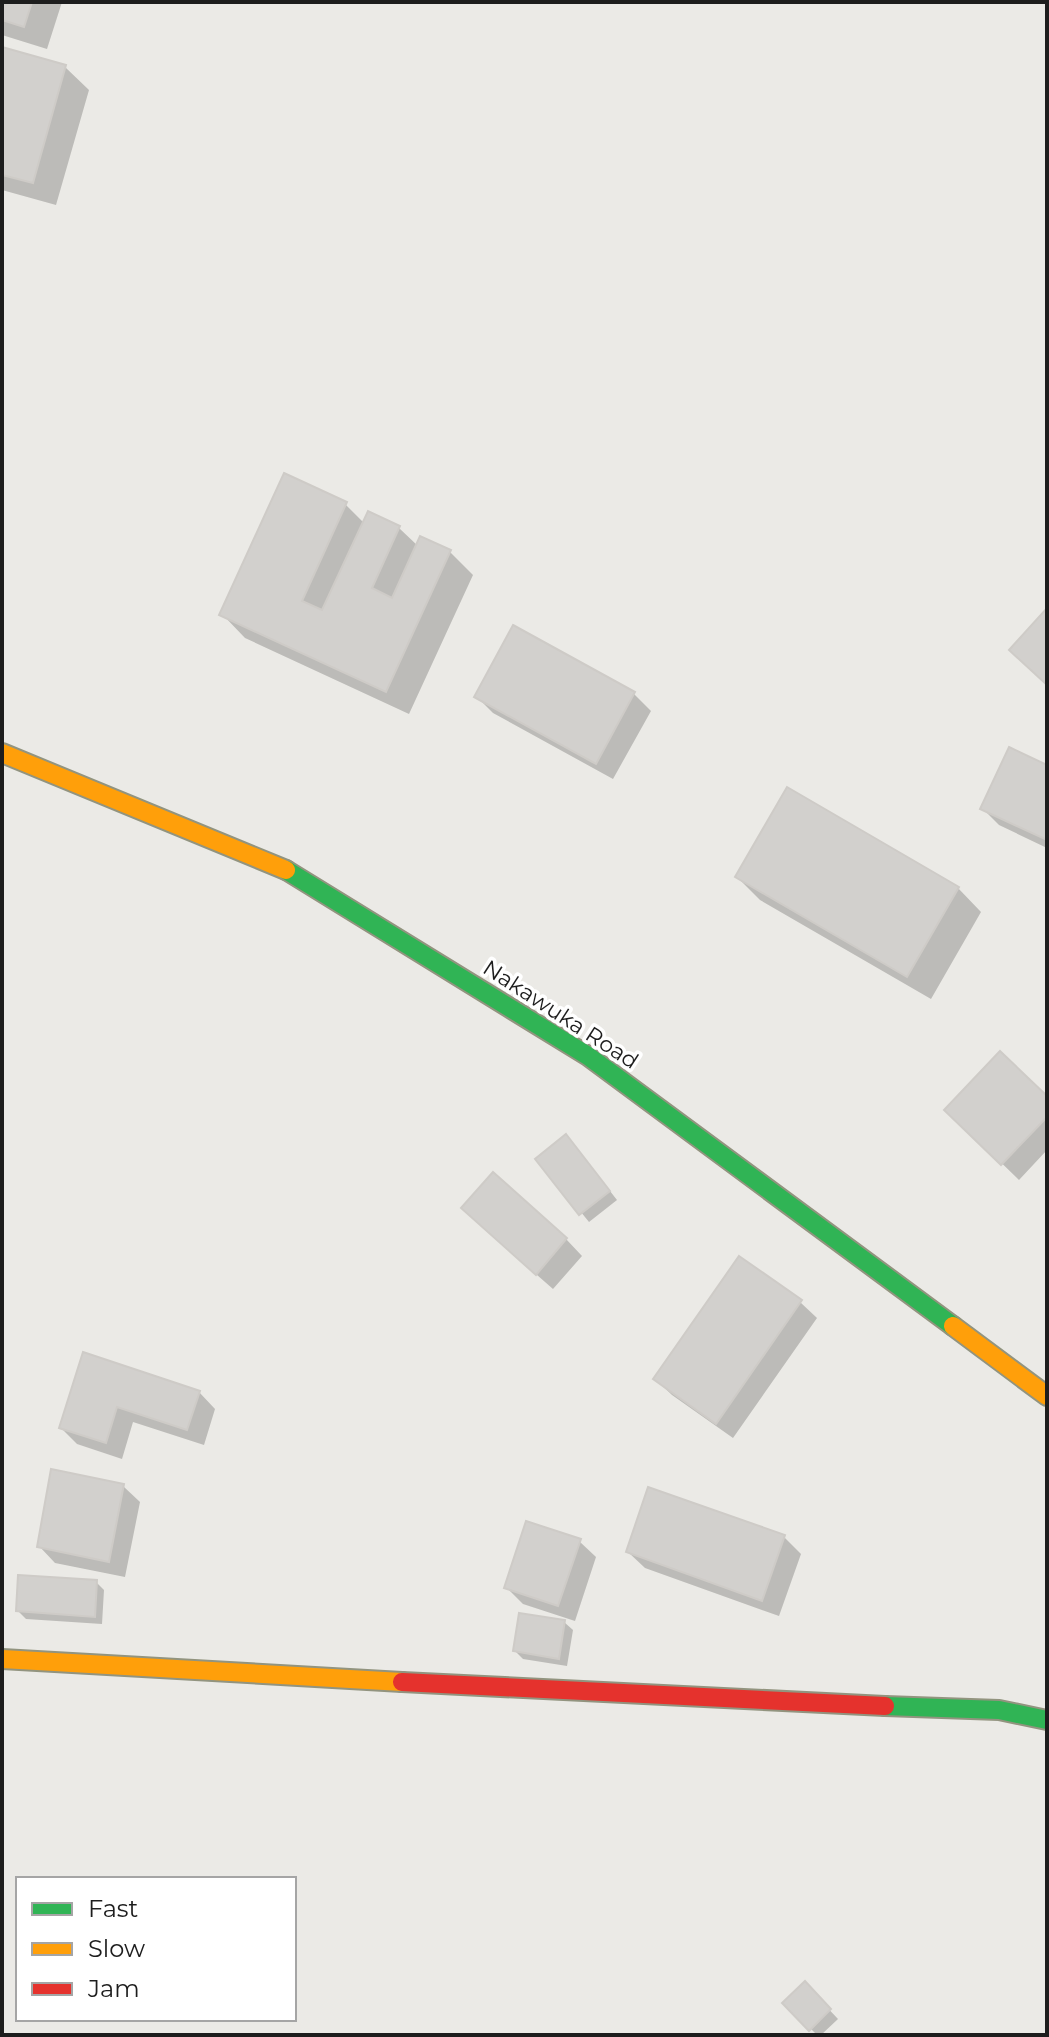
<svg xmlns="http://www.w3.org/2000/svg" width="1049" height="2037" font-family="Montserrat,sans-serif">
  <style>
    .shadow { fill: #0003 }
    .building { fill: #d2d0cd; stroke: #cecbc7; stroke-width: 2 }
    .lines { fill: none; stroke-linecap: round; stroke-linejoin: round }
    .fast-casing { stroke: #92947f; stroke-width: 22 }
    .slow-casing { stroke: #92947f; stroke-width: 22 }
    .jam-casing { stroke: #92947f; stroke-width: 22 }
    .fast { stroke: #30b455; stroke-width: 18 }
    .slow { stroke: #ff9f0a; stroke-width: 18 }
    .jam { stroke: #e5322d; stroke-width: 18 }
    .labels { text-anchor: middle; stroke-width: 7; stroke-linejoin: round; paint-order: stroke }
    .street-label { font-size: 22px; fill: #1d1d1d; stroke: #fff }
  </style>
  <rect width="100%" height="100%" fill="#ebeae6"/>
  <path class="shadow" d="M 2,2 L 62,2 L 47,49 L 2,35 Z
    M 2,49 L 65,67 L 89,90 L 56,205 L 2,190 Z
    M 345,504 L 364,523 L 399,528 L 418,546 L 449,551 L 473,575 L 409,714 L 245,638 L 222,614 Z
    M 514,628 L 634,694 L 651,711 L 613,779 L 493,713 L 477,697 Z
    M 1047,767 L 1047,848 L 999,825 L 983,809 Z
    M 737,877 L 958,888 L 981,912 L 931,999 L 760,900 Z
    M 1047,1099 L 1047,1150 L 1019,1180 L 947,1110 Z
    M 574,1145 L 617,1200 L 589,1222 L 538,1159 Z
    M 480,1225 L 566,1239 L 582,1256 L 553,1289 Z
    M 800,1302 L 817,1318 L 733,1438 L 672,1395 L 655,1379 Z
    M 84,1354 L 199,1392 L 215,1409 L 204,1445 L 133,1422 L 122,1459 L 77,1444 L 61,1428 Z
    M 123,1486 L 140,1502 L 125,1577 L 55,1563 L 39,1546 Z
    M 649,1489 L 784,1537 L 801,1554 L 779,1616 L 645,1568 L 628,1552 Z
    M 579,1541 L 596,1557 L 575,1621 L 523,1604 L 506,1587 Z
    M 96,1582 L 104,1590 L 102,1624 L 26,1619 L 18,1611 Z
    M 564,1622 L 573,1630 L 567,1666 L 523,1659 L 515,1651 Z
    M 805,1984 L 838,2019 L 821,2035 L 817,2035 L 785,2003 Z"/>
  <path class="building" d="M 2,2 L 32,2 L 24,27 L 2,20 Z
    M 2,47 L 66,65 L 33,183 L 2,175 Z
    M 284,473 L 347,502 L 302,601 L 322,610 L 368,511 L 400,526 L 372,588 L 392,598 L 420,536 L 451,550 L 386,692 L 219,615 Z
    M 1047,608 L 1047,685 L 1009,650 Z
    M 513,625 L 635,692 L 596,764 L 474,697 Z
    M 1009,747 L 1047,765 L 1047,840 L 980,809 Z
    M 787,787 L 959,887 L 907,977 L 735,877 Z
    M 1000,1051 L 1047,1096 L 1047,1117 L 1001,1165 L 944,1110 Z
    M 566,1134 L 610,1191 L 579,1215 L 535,1159 Z
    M 493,1172 L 567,1238 L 536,1275 L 461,1208 Z
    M 739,1256 L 802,1300 L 716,1424 L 653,1379 Z
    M 83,1352 L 200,1391 L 187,1430 L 117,1407 L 106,1443 L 59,1428 Z
    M 51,1469 L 124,1484 L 109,1562 L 37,1547 Z
    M 648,1487 L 785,1535 L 762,1601 L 626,1552 Z
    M 526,1521 L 581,1539 L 558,1606 L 504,1588 Z
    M 18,1575 L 97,1580 L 95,1617 L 16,1611 Z
    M 519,1613 L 565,1620 L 559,1659 L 513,1651 Z
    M 805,1981 L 831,2009 L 809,2031 L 782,2003 Z"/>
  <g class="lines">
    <g class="fast-casing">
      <path id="fast" d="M 286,870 L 588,1056 L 953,1326
        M 885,1706 L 999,1710 L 1047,1720"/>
    </g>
    <g class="slow-casing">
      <path id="slow" d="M 2,753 L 286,870
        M 953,1326 L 1047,1396
        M 2,1659 L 402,1682"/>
    </g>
    <g class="jam-casing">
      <path id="jam" d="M 402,1682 L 885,1706"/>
    </g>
    <use href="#fast" class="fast"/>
    <use href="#slow" class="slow"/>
    <use href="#jam" class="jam"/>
  </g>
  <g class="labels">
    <g class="street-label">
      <text transform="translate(561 1014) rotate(33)" y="8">Nakawuka Road</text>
    </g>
  </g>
  <rect width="1049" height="2037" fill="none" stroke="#1d1d1d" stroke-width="8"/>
  <rect x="16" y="1877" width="280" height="144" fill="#ffffff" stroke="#a5a5a5" stroke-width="2"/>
  <rect x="32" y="1903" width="40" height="12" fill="#30b455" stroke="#a5a5a5" stroke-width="2"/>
  <text x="88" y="1917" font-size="24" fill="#1d1d1d">Fast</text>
  <rect x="32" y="1943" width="40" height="12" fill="#ff9f0a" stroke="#a5a5a5" stroke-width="2"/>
  <text x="88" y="1957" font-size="24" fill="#1d1d1d">Slow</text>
  <rect x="32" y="1983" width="40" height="12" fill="#e5322d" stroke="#a5a5a5" stroke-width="2"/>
  <text x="88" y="1997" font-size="24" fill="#1d1d1d">Jam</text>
</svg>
